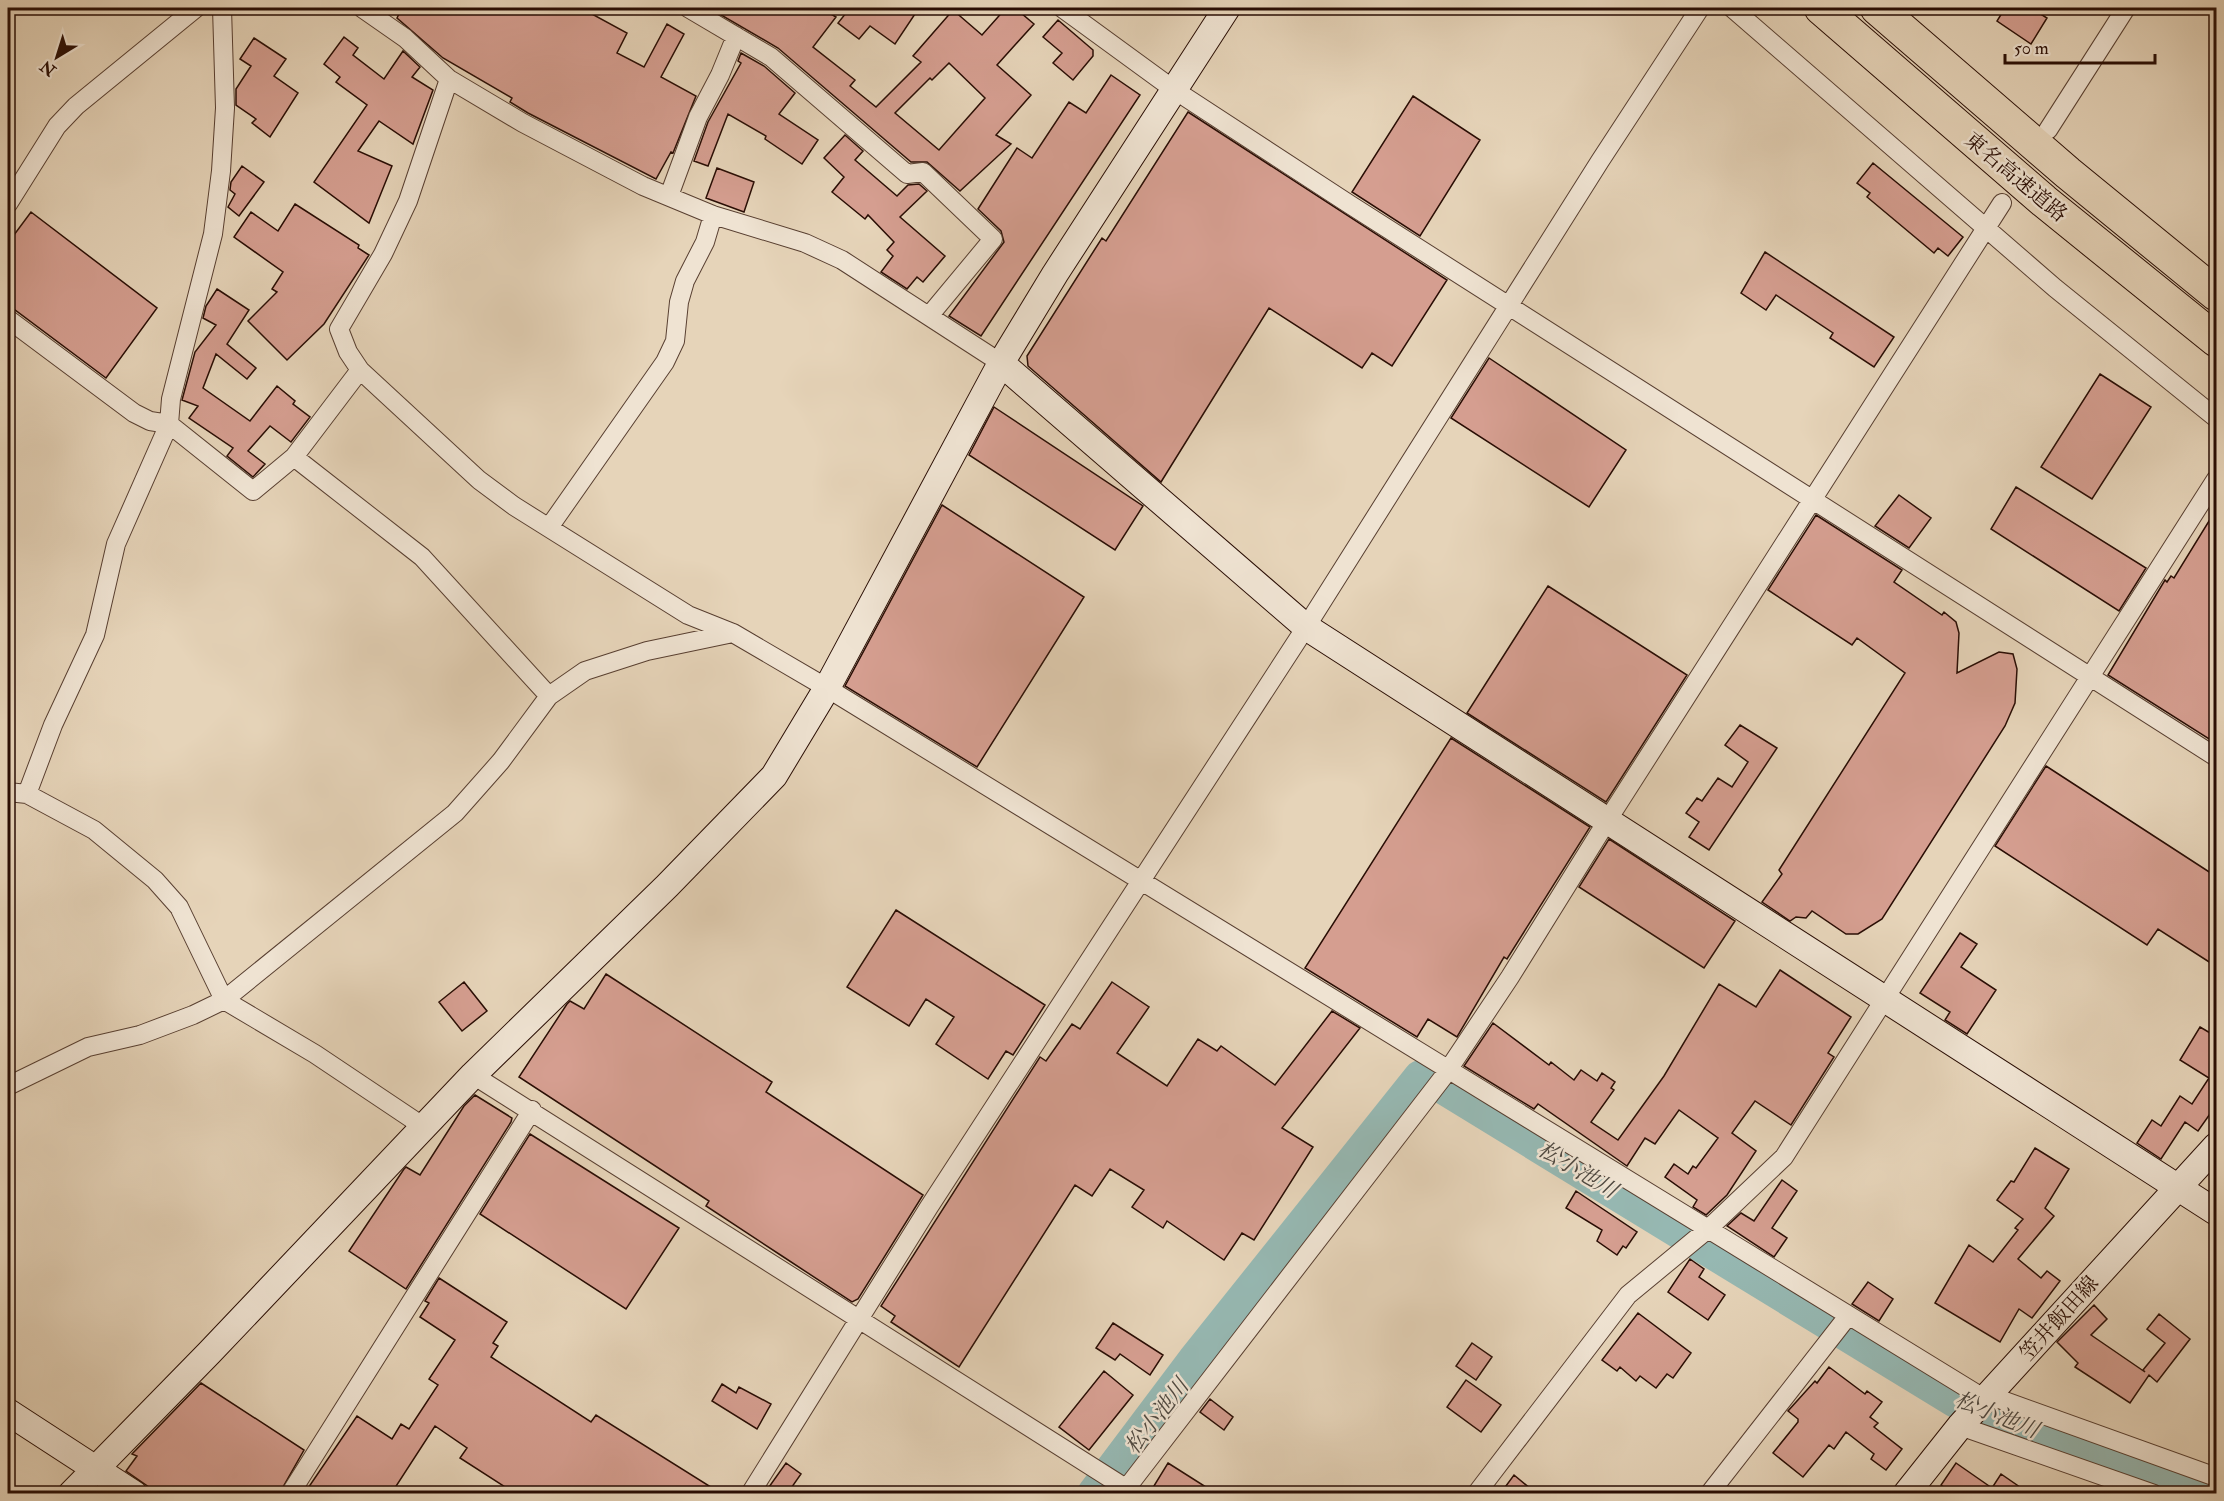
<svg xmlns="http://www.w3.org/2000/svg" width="2224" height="1501" font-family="'IM FELL Double Pica','Noto Serif JP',serif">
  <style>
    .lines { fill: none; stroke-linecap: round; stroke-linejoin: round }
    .river { stroke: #96b8b2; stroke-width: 36 }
    .building { fill: #d59e90; stroke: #290d04; stroke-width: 1.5; fill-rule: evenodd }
    .street-casing { stroke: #583f31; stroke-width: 20 }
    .secondary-casing { stroke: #290d04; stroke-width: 28 }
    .highway-casing { stroke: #290d04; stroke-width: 35 }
    .street { stroke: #efe3d2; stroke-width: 18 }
    .secondary { stroke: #efe3d2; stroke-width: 26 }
    .highway { stroke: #e6d4b9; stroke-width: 33 }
    .labels { text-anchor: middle; stroke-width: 5; stroke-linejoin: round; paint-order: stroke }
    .street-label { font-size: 21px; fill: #290d04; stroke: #efe3d2 }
    .water-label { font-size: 22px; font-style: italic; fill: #4f4941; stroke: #efe3d2 }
  </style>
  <rect width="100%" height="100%" fill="#e6d4b9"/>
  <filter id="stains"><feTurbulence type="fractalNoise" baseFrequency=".00333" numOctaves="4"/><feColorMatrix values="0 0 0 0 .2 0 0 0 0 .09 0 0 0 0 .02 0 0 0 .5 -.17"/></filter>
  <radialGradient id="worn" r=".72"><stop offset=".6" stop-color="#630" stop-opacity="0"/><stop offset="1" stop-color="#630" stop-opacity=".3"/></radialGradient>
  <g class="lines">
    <path class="river" d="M 1095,1494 L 1195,1361 L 1421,1078 L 1430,1078 L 1956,1400 L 2207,1494"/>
  </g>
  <path class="building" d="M 402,8 L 581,8 L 627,33 L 617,53 L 644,67 L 667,24 L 684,34 L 661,77 L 696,96 L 673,153 L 671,152 L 656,179 L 528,113 L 510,102 L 512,98 L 443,58 L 397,18 Z
    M 709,8 L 821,8 L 836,17 L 813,47 L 855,80 L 850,86 L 876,107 L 921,62 L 913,56 L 953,10 L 982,35 L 1006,8 L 1015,8 L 1034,24 L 997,65 L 1031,95 L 996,135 L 1011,144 L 960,191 L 927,162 L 911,162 L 778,48 ZM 949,63 L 985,98 L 939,150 L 895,113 L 930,78 L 932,80 Z
    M 850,8 L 919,8 L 895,44 L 870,26 L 859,39 L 838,23 Z
    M 2005,8 L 2031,8 L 2047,18 L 2031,44 L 1997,21 Z
    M 1058,20 L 1093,50 L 1093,56 L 1073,80 L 1053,63 L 1062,53 L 1043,37 Z
    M 344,37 L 358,48 L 353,55 L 384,79 L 403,51 L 420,67 L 412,77 L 433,90 L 413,144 L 379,121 L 358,151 L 392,166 L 369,223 L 314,182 L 367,105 L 336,82 L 340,77 L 324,64 Z
    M 254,38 L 286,59 L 274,76 L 298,93 L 270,137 L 252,123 L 256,119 L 236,105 L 236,89 L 251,66 L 240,59 Z
    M 741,53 L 764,66 L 795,93 L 779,114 L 818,140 L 802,164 L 765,139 L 766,136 L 728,114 L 708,166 L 694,161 L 708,122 L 741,63 L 738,61 Z
    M 1111,75 L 1140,95 L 981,336 L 949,316 L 1004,242 L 1001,231 L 978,209 L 1017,148 L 1032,158 L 1069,102 L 1086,113 Z
    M 1413,96 L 1480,140 L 1420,236 L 1352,192 Z
    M 1188,112 L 1447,280 L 1392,366 L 1372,353 L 1362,368 L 1269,308 L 1161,482 L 1028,366 L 1027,356 L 1102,238 L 1106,241 Z
    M 845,135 L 863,151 L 855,160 L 897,196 L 908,185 L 919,184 L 927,191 L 900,217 L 945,256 L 923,282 L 917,277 L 907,289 L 881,272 L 893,256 L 887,250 L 894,242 L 868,215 L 865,219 L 832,192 L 844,177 L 824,158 Z
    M 1873,163 L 1963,237 L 1948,256 L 1938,248 L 1934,253 L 1867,197 L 1870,193 L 1857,183 Z
    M 242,166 L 264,182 L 239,216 L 228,207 L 235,194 L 230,190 L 231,182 Z
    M 717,168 L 754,182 L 744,212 L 706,198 Z
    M 295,204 L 359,245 L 358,248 L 369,255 L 324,324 L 287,360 L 248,321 L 277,292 L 272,289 L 283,272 L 234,237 L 251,212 L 278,231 Z
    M 31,212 L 157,308 L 106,378 L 15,310 L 8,308 L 8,243 Z
    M 1765,252 L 1894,337 L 1874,367 L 1830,338 L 1833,333 L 1776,295 L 1766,310 L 1741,293 Z
    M 217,289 L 249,310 L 227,344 L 256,368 L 247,379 L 216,354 L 203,388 L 250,421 L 277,386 L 295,401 L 293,404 L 310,417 L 291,442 L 270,426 L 248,451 L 265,464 L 253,477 L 227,456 L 233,448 L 189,418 L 198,406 L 182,400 L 195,352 L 216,325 L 203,318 L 206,306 Z
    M 1489,358 L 1626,450 L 1589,507 L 1451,418 Z
    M 2100,374 L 2151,407 L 2092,499 L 2041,467 Z
    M 994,407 L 1143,506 L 1115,550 L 969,455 Z
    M 2016,487 L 2146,568 L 2119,611 L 1991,529 Z
    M 1899,495 L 1931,518 L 1909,548 L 1875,526 Z
    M 942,505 L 1084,597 L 977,767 L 845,686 Z
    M 2217,508 L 2217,744 L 2108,675 L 2165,580 L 2167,582 L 2171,576 L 2174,578 Z
    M 1816,515 L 1902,570 L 1894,582 L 1942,615 L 1944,612 L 1956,622 L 1959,633 L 1957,673 L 1999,652 L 2013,654 L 2017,669 L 2015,703 L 2005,726 L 1882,919 L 1858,934 L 1846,934 L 1812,911 L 1806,918 L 1796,917 L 1790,921 L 1762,902 L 1782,874 L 1779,870 L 1905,673 L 1857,638 L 1852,645 L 1768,590 Z
    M 1548,586 L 1687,675 L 1606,802 L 1467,713 Z
    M 1740,725 L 1777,748 L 1709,850 L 1689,837 L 1699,822 L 1686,813 L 1697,798 L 1702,801 L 1718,778 L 1732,787 L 1748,762 L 1725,745 Z
    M 1451,738 L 1590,827 L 1507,959 L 1504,957 L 1457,1037 L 1428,1019 L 1417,1037 L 1305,968 Z
    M 2046,766 L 2217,877 L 2217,967 L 2158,929 L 2147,945 L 1995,846 Z
    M 1609,839 L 1735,921 L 1704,968 L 1579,887 Z
    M 896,910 L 1045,1005 L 1013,1055 L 1006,1051 L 988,1079 L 936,1044 L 954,1017 L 926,999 L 909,1026 L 847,987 Z
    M 1960,933 L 1977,944 L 1961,967 L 1996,990 L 1967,1034 L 1945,1020 L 1950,1012 L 1920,993 Z
    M 1780,970 L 1851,1017 L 1828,1053 L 1834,1057 L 1791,1125 L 1755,1101 L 1732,1133 L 1756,1151 L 1727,1195 L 1706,1215 L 1693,1207 L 1697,1200 L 1665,1177 L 1674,1164 L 1688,1174 L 1693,1166 L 1696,1168 L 1718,1138 L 1679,1110 L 1655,1144 L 1645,1138 L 1627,1166 L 1538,1104 L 1534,1109 L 1464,1066 L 1493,1023 L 1549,1065 L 1551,1062 L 1574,1080 L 1581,1070 L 1597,1081 L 1602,1073 L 1615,1082 L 1611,1088 L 1614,1090 L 1591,1122 L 1618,1140 L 1664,1076 L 1719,984 L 1756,1007 Z
    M 606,974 L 772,1082 L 766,1092 L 923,1195 L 858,1299 L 852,1302 L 782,1256 L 706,1206 L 709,1201 L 519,1077 L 567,1004 L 570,1001 L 584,1009 Z
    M 464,982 L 487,1011 L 462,1031 L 439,1002 Z
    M 1112,982 L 1149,1007 L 1117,1053 L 1167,1086 L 1198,1039 L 1217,1051 L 1221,1046 L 1275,1085 L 1332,1011 L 1360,1028 L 1282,1128 L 1313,1147 L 1254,1240 L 1242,1233 L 1224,1260 L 1167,1221 L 1163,1228 L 1132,1207 L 1144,1190 L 1110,1169 L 1092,1196 L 1075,1185 L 959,1367 L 891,1322 L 895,1316 L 881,1306 L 1040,1057 L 1046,1061 L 1072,1024 L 1080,1029 Z
    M 2200,1027 L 2217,1037 L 2217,1104 L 2198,1131 L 2185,1122 L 2161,1159 L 2137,1143 L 2152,1120 L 2161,1126 L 2180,1096 L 2192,1104 L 2209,1078 L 2180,1060 Z
    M 475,1095 L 512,1118 L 511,1122 L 406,1289 L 349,1251 L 404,1169 L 406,1167 L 420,1175 L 464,1106 Z
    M 530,1134 L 679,1228 L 626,1309 L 480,1214 Z
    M 2035,1148 L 2069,1169 L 2045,1208 L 2054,1216 L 2018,1259 L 2041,1278 L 2047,1271 L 2060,1281 L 2032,1318 L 2019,1309 L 2000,1342 L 1935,1303 L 1969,1245 L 1993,1262 L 2018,1230 L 2015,1228 L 2023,1219 L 1997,1200 L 2011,1181 L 2014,1182 Z
    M 1782,1180 L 1797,1191 L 1772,1228 L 1787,1238 L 1774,1257 L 1727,1226 L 1741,1213 L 1754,1221 Z
    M 1576,1191 L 1637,1232 L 1626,1248 L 1623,1246 L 1617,1255 L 1597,1241 L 1602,1230 L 1566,1208 Z
    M 1690,1259 L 1704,1269 L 1699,1277 L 1725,1295 L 1708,1320 L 1668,1292 Z
    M 439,1278 L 507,1322 L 493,1343 L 498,1346 L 491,1357 L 591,1422 L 596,1415 L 722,1494 L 516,1494 L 460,1458 L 467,1448 L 435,1426 L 391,1494 L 304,1494 L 357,1416 L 392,1439 L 401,1424 L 409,1429 L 438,1385 L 429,1379 L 455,1340 L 420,1317 L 429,1303 L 425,1301 Z
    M 1868,1282 L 1893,1299 L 1879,1321 L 1852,1304 Z
    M 2094,1305 L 2107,1319 L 2091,1335 L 2145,1372 L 2143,1370 L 2165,1343 L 2147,1329 L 2159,1314 L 2190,1339 L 2157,1382 L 2149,1375 L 2130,1403 L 2075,1367 L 2078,1363 L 2057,1342 Z
    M 1638,1313 L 1691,1353 L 1673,1378 L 1667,1374 L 1656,1388 L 1640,1376 L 1636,1381 L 1620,1367 L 1617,1371 L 1602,1360 Z
    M 1113,1323 L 1163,1355 L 1150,1375 L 1120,1354 L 1115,1360 L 1096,1348 Z
    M 1472,1343 L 1492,1357 L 1476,1380 L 1456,1366 Z
    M 1829,1367 L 1865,1394 L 1867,1391 L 1882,1402 L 1870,1417 L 1878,1423 L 1874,1427 L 1902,1449 L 1886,1470 L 1871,1459 L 1874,1454 L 1846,1432 L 1834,1449 L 1829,1445 L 1803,1477 L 1773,1453 L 1798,1422 L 1798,1419 L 1788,1411 L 1815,1381 L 1817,1383 Z
    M 1104,1371 L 1133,1395 L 1089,1450 L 1059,1427 Z
    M 1466,1380 L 1501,1405 L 1481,1432 L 1447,1407 Z
    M 201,1383 L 304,1450 L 279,1494 L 159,1494 L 126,1471 L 137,1456 L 132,1454 Z
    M 722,1384 L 736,1393 L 739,1387 L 771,1404 L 757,1429 L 712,1401 Z
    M 1210,1399 L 1233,1417 L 1224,1430 L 1200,1412 Z
    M 786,1463 L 801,1474 L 787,1494 L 764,1494 Z
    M 1168,1463 L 1217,1494 L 1149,1494 Z
    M 1956,1463 L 1992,1488 L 2001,1474 L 2030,1494 L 1953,1494 L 1941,1485 Z
    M 1514,1475 L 1537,1494 L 1500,1494 Z"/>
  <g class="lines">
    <g class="street-casing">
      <path id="street" d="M 362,8 L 405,38 L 449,79 L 523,123 L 643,186 L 713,215 L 805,243 L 842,260 L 1001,363
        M 688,8 L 771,57 L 907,174 L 923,172 L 993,239 L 929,316
        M 1062,8 L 1173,89 L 1349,204 L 2216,757
        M 1732,8 L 2055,288 L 2216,418
        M 449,79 L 408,201 L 383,254 L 339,329 L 348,352 L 360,370 L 479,480 L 514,506 L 688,615 L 733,633
        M 2048,130 L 2126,8
        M 669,196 L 698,117 L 720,75 L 736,36
        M 8,204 L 57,126 L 76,106 L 196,8
        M 8,319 L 134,413 L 150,421 L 169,424 L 171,399 L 213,234 L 221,171 L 225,108 L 222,8
        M 360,370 L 294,457 L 253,491 L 169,424 L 116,544 L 95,635 L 53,725 L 27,794 L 94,830 L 155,880 L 179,907 L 224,1000 L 315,1054 L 424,1127
        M 294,457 L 422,557 L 549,696
        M 550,526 L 665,362 L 675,341 L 679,302 L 685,281 L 705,242 L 713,215
        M 8,792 L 27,794
        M 473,1075 L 1135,1494
        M 8,1086 L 88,1047 L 140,1035 L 193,1015 L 224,1000 L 455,813 L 501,761 L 549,696 L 585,671 L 647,651 L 733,633 L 827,688 L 1985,1399
        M 1988,1395 L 2216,1477
        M 1960,1426 L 2154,1494
        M 290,1494 L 532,1110
        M 750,1494 L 929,1207 L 1306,627 L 1600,161 L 1700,8
        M 1122,1494 L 1444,1076 L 1510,977 L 1607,821 L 2002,203
        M 1476,1494 L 1628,1295 L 1708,1229 L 1784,1157 L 2216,479
        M 1709,1494 L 1848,1316"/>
    </g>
    <g class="secondary-casing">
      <path id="secondary" d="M 1001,363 L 1306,627 L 2216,1212
        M 8,1412 L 134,1494
        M 71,1494 L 209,1353 L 473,1075 L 667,886 L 774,776 L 827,688 L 1001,363 L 1055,274 L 1227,8
        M 1906,1494 L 1960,1426 L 2216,1146"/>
    </g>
    <g class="highway-casing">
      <path id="highway" d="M 1821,8 L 2044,201 L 2216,340
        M 1877,8 L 2068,173 L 2216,294"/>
    </g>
    <use href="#street" class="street"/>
    <use href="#secondary" class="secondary"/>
    <use href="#highway" class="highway"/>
  </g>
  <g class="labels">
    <g class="street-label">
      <text transform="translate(2016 177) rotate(40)" y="7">東名高速道路</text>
      <text transform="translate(2059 1318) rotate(-48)" y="7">笠井飯田線</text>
    </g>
    <g class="water-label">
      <text transform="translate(1578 1169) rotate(31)" y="8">松小池川</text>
      <text transform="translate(1997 1414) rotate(22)" y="8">松小池川</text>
      <text transform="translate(1156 1416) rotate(-52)" y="8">松小池川</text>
    </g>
  </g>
  <rect width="2224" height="1501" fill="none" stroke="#e6d4b9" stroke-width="30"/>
  <rect x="9" y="9" width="2206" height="1483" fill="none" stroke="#290d04" stroke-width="3"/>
  <rect x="15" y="15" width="2194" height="1471" fill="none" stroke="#290d04" stroke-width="1.5"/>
  <g transform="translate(57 57) rotate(218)" stroke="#efe3d2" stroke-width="4.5" paint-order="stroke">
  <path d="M0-4.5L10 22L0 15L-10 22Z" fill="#290d04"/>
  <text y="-9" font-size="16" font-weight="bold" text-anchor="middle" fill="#290d04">N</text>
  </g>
  <path d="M2005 54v9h150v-9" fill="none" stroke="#290d04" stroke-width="3"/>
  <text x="2014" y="54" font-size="18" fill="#290d04" stroke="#efe3d2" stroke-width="4.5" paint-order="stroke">50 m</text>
  <rect width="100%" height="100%" filter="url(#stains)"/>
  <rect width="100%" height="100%" fill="url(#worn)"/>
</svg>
